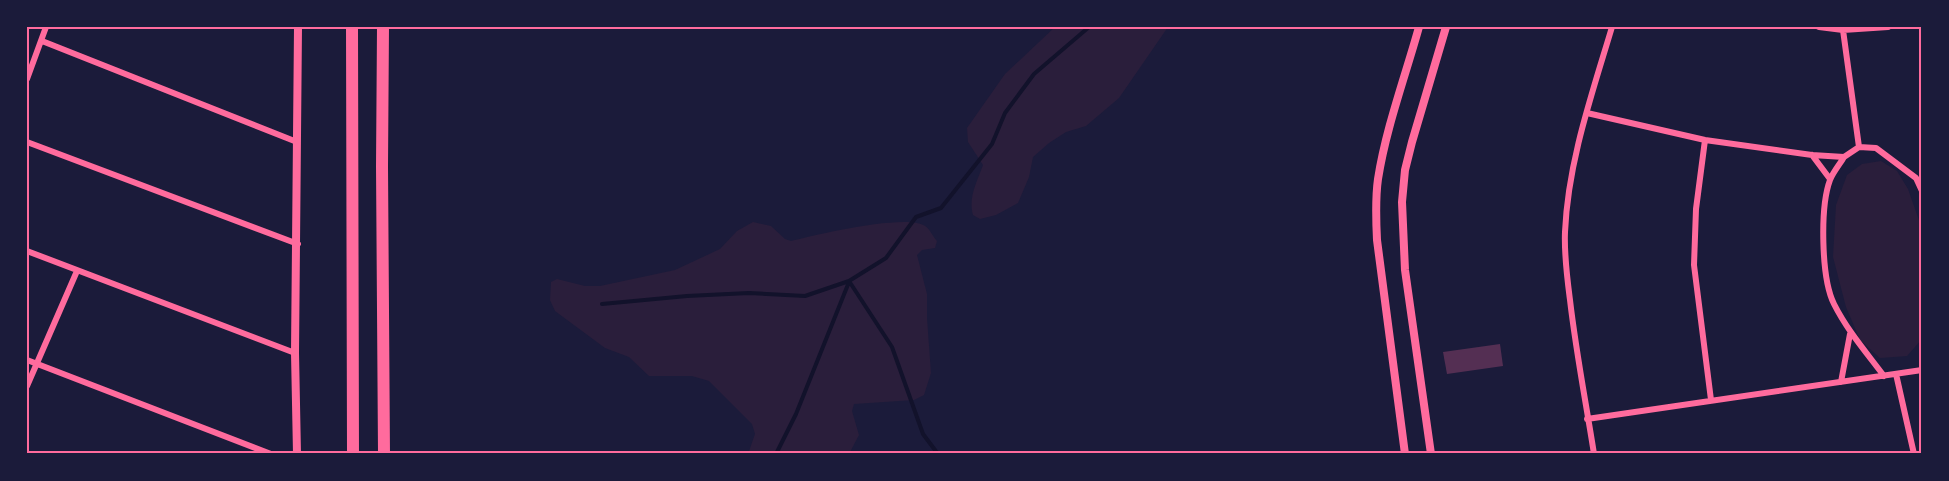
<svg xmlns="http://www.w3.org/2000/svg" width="1949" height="481" font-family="'Nunito Sans',sans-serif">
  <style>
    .green { fill: #2a1e3b }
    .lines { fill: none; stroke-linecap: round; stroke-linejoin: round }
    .stream { stroke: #12122b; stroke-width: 4 }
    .building { fill: #542f53 }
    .minor { stroke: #ff6b9d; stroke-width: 6 }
    .tertiary { stroke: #ff6b9d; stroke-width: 8 }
    .motorway { stroke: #ff6b9d; stroke-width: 12 }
    .neatline { fill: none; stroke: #ff6b9d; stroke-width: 2 }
  </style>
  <rect width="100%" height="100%" fill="#1b1b3a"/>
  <path class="green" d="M 1055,27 L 1168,27 L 1119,98 L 1086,126 L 1066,132 L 1049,143 L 1033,157 L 1029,177 L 1018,203 L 996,215 L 980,219 L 973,215 C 968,197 977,182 983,165 L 968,142 L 967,128 L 1005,74 Z
    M 1881,161 L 1897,171 L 1908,189 L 1922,229 L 1922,339 L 1907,356 L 1880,358 L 1860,340 L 1846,307 L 1833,257 L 1836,205 L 1847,175 L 1862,164 Z
    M 753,222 L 771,226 L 785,239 L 791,241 C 815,235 907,213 925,226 C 930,229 933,237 937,241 L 935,248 L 922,250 L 917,255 L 927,294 L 927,318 L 931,373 L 924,395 L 914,400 L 854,404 L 852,411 L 859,435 L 849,454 L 748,454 L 755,434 L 752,424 L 709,381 L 692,376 L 649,376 L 629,357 L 605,348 L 555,311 L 550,300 L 551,282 L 557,279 L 585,286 L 600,286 L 675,270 L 720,249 L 737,231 Z"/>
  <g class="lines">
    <path class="stream" d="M 849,281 L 892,347 L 923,434 L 938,454
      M 602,304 L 687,296 L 749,293 L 805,296 L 849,281 L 886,258 L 916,217 L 941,208 L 992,144 L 1005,113 L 1034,74 L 1089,27
      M 776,454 L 796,414 L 849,282"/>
  </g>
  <path class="building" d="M 1500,344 L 1503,366 L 1447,374 L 1443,352 Z"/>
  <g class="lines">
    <path class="minor" d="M 1819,27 L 1843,30 L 1888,27
      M 1843,30 L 1859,147
      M 42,41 L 297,142
      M 27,79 L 46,27
      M 1587,113 L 1705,140 L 1812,155 L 1844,157 L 1859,147 L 1876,148 L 1916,178 L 1922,191
      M 1705,140 L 1696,209 L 1694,265 L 1711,400
      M 27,142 L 298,244
      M 1812,155 L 1830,179
      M 1844,157 C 1840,164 1833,172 1830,180 C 1820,207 1821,278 1834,304 C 1847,330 1866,352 1884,376
      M 27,251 L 295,353
      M 27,360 L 271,454
      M 1896,374 L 1914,454
      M 1841,382 L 1850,334
      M 27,386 L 77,271
      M 1587,419 L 1922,370
      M 1594,454 C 1586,403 1576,352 1570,300 C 1567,277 1564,255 1565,232 C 1568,162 1592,94 1612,27"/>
    <path class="tertiary" d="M 297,454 L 295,353 L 298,27
      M 1405,454 L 1377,240 C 1376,220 1375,200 1378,179 C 1386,128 1405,77 1419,27
      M 1431,454 L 1405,270 L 1402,202 L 1405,170 L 1412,142 L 1446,27"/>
    <path class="motorway" d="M 352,27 L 353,454
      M 383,27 L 382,166 L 384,454"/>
  </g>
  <rect width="1949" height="481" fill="none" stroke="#1b1b3a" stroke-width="57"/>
  <rect x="28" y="28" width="1892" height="424" class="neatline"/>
</svg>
